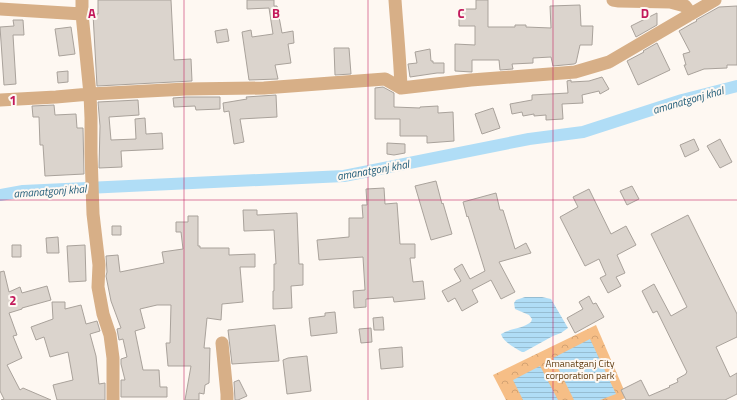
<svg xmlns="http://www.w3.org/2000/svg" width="737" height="400" font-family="'Titillium Web',sans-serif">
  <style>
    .forest { fill: url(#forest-crowns) }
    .water { fill: url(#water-rules) }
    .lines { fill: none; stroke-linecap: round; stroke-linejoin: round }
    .canal { stroke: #b0ddf6; stroke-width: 12 }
    .building { fill: #dbd4cd; stroke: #a9a29b }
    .minor { stroke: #d7af87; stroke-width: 13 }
    .grid { fill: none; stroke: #c2185b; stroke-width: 1; stroke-opacity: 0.55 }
    .labels { text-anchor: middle; stroke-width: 4; stroke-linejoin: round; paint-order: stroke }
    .park-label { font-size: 10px; fill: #5f3b0f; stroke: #fef8f2 }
    .water-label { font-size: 11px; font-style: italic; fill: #205c78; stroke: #fef8f2 }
    .grid-label { font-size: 13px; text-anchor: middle; font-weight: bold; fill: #c2185b; stroke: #fef8f2; stroke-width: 4; stroke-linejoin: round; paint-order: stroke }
  </style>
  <defs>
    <pattern id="forest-crowns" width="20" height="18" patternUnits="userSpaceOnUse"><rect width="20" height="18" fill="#f6be86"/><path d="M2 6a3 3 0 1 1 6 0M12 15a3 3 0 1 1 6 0" fill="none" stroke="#d2a272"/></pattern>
    <pattern id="water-rules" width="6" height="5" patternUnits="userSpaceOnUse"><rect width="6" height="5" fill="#b0ddf6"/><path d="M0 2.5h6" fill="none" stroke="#96bdd2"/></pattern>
  </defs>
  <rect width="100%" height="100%" fill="#fef8f2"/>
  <path class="forest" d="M 596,325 L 627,397 L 621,400 L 506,400 L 493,375 Z"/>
  <path class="water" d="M 525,297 L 542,297 L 551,299 L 568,328 L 561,333 L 553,336 L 524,352 L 522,352 C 515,348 503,342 501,334 C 511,328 522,329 531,322 L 532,319 L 529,315 L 515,309 L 514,303 L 516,300 Z
    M 590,339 L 616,394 L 600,400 L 574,400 L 553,358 Z
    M 540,366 L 558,400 L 523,400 L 513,380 Z"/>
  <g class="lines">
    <path class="canal" d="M 0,195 L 23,191 L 344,176 L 529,139 L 583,132 L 682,100 L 737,86"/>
  </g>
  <path class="building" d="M 98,0 L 171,0 L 174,60 L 191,59 L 192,81 L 97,86 L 93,14 L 98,14 Z
    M 247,0 L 274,0 L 274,6 L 277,6 L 282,33 L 293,31 L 294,43 L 288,44 L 291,63 L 275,65 L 278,79 L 249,80 L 242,32 L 251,30 L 252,37 L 273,34 L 269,8 L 247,9 Z
    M 476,0 L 488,0 L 488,27 L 515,27 L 515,25 L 526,25 L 526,27 L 551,28 L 550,6 L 580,5 L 581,26 L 593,26 L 592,45 L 580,45 L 576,63 L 574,64 L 553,66 L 551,57 L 533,58 L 533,63 L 512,64 L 513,69 L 500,70 L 499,60 L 472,60 L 472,72 L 455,71 L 455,44 L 475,45 L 475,26 L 459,26 L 459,9 L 476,9 Z
    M 737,6 L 737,65 L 727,65 L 727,68 L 704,69 L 688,75 L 684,65 L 686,65 L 683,54 L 690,52 L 679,31 L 691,24 L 697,21 L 696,20 L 719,7 Z
    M 657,13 L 657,25 L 636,37 L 631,26 Z
    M 13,20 L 23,20 L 24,35 L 13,35 L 16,84 L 4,85 L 0,27 L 14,26 Z
    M 71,27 L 75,54 L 59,56 L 55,29 Z
    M 227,29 L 229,41 L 217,43 L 215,31 Z
    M 657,43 L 670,70 L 638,85 L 627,61 L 644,52 L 643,51 Z
    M 334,48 L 349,48 L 351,74 L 335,75 Z
    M 430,49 L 431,61 L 433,61 L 433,63 L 444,63 L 444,73 L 437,73 L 410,77 L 408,64 L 417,63 L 415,52 Z
    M 68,71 L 68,82 L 58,83 L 57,72 Z
    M 602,77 L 609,89 L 600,94 L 599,91 L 582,95 L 583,103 L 562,104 L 563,119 L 546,120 L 546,115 L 534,116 L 534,114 L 523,116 L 522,112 L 512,114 L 510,104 L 532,100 L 532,95 L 568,93 L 567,81 L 571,80 L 571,82 L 589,81 Z
    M 383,87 L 394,93 L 394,107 L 420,108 L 420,107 L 438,106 L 438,113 L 453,112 L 454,141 L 427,143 L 427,136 L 400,136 L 400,119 L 375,119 L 375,88 Z
    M 276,95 L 277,117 L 240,119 L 244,142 L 234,144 L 229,111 L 224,112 L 223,103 L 247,99 L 246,97 Z
    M 186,97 L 220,97 L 220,109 L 196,110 L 195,106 L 174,107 L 173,98 Z
    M 138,100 L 139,115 L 109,117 L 111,140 L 136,139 L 135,119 L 145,118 L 146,134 L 162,133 L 163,149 L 121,151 L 122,167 L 99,168 L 100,126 L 98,102 Z
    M 54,105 L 55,115 L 76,114 L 77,128 L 83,128 L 84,174 L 45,176 L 43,145 L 40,145 L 39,117 L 33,117 L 32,106 Z
    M 493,108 L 500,128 L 482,134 L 475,114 Z
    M 694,139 L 699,150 L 685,157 L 680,145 Z
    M 720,139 L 732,162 L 720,168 L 707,146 Z
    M 387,143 L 405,144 L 405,153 L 394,155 L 387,154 Z
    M 436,181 L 442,204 L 443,203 L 452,234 L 431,240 L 415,186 Z
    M 632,186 L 639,199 L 627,205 L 620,191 Z
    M 384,188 L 385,204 L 397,203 L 400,244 L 415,244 L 415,258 L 410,258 L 413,282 L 423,281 L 425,299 L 394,302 L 393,297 L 366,299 L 366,307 L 354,308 L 353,291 L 365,290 L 363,257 L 319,260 L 317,240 L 349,237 L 349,218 L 363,218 L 362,205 L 367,205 L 366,189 Z
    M 589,189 L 611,234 L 626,226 L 636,245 L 617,255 L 625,273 L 616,277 L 621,286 L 608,293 L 600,278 L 606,275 L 599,259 L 585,266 L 560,217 L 578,207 L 573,197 Z
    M 496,193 L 500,210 L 503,210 L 515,249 L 526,243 L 531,253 L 499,262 L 515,292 L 501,299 L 491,280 L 472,290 L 478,302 L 462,311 L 455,298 L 448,302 L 442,291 L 461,281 L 454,269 L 462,264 L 470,279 L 485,271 L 468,216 L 467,217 L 463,202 Z
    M 243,210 L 257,210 L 257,215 L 297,213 L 299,264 L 303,264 L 303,285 L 291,286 L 292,308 L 273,309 L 273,291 L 274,291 L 274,264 L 276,264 L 274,230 L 244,231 Z
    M 688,215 L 737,314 L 737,337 L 716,347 L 730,377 L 737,373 L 737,394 L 725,400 L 626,400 L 621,390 L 641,380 L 649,396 L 670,387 L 669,386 L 678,382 L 677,379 L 686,374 L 686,373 L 687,372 L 657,311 L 653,313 L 642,291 L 654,284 L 671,316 L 687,307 L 651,234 Z
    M 188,216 L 198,216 L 198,246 L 200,246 L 200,248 L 229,248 L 229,255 L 255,254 L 255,267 L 240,267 L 243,302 L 222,304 L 221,320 L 207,318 L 204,348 L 210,348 L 209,383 L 205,385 L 204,394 L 199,393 L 199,400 L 185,400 L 191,366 L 168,366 L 166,343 L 170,343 L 171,305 L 157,305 L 140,309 L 145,328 L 135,331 L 143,370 L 159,370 L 160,387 L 167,387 L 167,397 L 121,397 L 121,380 L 125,380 L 121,364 L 121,359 L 127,357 L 123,339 L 119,340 L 117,329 L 121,328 L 111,301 L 106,276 L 107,272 L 106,256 L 118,255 L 120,272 L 164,263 L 162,252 L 183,249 L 181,232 L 176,232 L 176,222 L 188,222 Z
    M 112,226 L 121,226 L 121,235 L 112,235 Z
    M 58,237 L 59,253 L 47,253 L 46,238 Z
    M 12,245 L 21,245 L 21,257 L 12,257 Z
    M 85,245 L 86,281 L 69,282 L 67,246 Z
    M 4,271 L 9,292 L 20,287 L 22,293 L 47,286 L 51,300 L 22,308 L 22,309 L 9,313 L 17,335 L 13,336 L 22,358 L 7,365 L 20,390 L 23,388 L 51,400 L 1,400 L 4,399 L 0,391 L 0,272 Z
    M 589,296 L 593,304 L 596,303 L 604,317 L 575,333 L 567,318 L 583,309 L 579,302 Z
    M 52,302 L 65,302 L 65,309 L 81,305 L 86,324 L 97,321 L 100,331 L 90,334 L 96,356 L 99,384 L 105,383 L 105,400 L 57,400 L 53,385 L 73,380 L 68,352 L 50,357 L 44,337 L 36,340 L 31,327 L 53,319 Z
    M 335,312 L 337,333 L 311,336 L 309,318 L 325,316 L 325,313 Z
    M 383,317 L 384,330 L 374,330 L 373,318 Z
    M 275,325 L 279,361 L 232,364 L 228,330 Z
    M 371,328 L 372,342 L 361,343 L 359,329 Z
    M 402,347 L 403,367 L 381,369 L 379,349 Z
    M 307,356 L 311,391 L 287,394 L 283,360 L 288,358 Z
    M 239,380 L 247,396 L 238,400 L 235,400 L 234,382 Z"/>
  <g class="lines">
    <path class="minor" d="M 82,0 L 82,14 L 90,94 L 91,118 L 91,153 L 93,214 L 99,265 L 98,287 L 103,314 L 110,335 L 113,358 L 113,400
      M 395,0 C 397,29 400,58 401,88
      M 613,0 L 619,1 L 670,2 L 685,6 L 691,14
      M 0,9 L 82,14
      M 0,100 L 56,97 L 90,94 L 186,89 L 264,88 L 385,79 L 401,88 L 471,80 L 575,72 L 609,62 L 715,0
      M 222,343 L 227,394 L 227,400"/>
  </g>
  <path class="grid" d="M 184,0 L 184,400M 368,0 L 368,400M 553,0 L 553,400M 0,200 L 737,200"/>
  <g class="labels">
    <g class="park-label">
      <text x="580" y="367">Amanatganj City<tspan x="580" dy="12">corporation park</tspan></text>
    </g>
    <g class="water-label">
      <text transform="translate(688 100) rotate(-16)" y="4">amanatgonj khal</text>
      <text transform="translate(373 170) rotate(-10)" y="4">amanatgonj khal</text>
      <text transform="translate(50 191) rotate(-4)" y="4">amanatgonj khal</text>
    </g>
  </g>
  <g class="grid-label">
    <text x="92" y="18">A</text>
    <text x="276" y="18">B</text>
    <text x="461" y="18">C</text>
    <text x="645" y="18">D</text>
    <text x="13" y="105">1</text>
    <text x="13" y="305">2</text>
  </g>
</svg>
